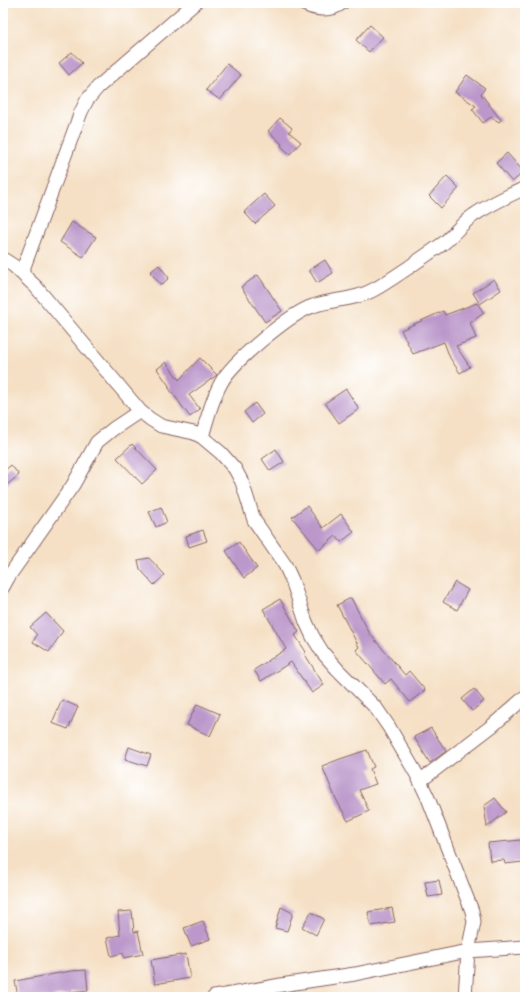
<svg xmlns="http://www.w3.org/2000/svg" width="528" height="1000" font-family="Cardo,serif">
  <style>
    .building { fill: #bb98cb }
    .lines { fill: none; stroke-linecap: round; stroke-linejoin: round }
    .minor-casing { stroke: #866361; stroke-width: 15 }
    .minor { stroke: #fff; stroke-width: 13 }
  </style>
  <rect width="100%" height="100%" fill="#fff"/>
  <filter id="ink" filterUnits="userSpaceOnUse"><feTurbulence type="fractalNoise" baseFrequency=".025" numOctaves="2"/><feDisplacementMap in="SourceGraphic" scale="8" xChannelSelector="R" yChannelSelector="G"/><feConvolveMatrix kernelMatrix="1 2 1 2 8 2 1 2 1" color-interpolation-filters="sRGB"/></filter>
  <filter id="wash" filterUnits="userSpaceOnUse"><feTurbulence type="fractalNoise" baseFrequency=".012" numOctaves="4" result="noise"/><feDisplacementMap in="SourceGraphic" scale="16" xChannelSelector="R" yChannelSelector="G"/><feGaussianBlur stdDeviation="0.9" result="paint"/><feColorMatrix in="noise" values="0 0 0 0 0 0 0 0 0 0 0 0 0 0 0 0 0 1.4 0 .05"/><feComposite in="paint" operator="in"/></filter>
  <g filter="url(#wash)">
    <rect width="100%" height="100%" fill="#f5e0c5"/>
    <g id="blocks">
      <path class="building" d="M 370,25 L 383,37 L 369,52 L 356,40 Z
        M 72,52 L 82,63 L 69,75 L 59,63 Z
        M 227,64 L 241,75 L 220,100 L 206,90 Z
        M 467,75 L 485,88 L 481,94 L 501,120 L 499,122 L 491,117 L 483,123 L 472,109 L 476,106 L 455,92 Z
        M 280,118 L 292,128 L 289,132 L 301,142 L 290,154 L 281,146 L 282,144 L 268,131 Z
        M 507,153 L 524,172 L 512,182 L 496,163 Z
        M 447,176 L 459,188 L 441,208 L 429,196 Z
        M 264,194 L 275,206 L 255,224 L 244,212 Z
        M 72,222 L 96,237 L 83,257 L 60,242 Z
        M 325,260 L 333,273 L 317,283 L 309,270 Z
        M 159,265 L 169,278 L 161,285 L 150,272 Z
        M 258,275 L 282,311 L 265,322 L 241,287 Z
        M 494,279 L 501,290 L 480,304 L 473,293 Z
        M 477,303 L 484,313 L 470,323 L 476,338 L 456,346 L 470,367 L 460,373 L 450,358 L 444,342 L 413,354 L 401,330 L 443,311 L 445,315 Z
        M 200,358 L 217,375 L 189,395 L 200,409 L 190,417 L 168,387 L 170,387 L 157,369 L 166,362 L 179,380 Z
        M 346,389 L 359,409 L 339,423 L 325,403 Z
        M 255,403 L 263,414 L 252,423 L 244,412 Z
        M 132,444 L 157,470 L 142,484 L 117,458 Z
        M 276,449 L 284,462 L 270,471 L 262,459 Z
        M 11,465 L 19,475 L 3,488 L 3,472 Z
        M 307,506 L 323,528 L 341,514 L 354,532 L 341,542 L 336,536 L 319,550 L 292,517 Z
        M 161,507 L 167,522 L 156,527 L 149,512 Z
        M 203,530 L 207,541 L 189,547 L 186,536 Z
        M 239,542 L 257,568 L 244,578 L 226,551 Z
        M 149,558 L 165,575 L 154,585 L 140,569 L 138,560 Z
        M 455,582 L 468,590 L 457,610 L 443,602 Z
        M 351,598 L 370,634 L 405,675 L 409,671 L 425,690 L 410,702 L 391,679 L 385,684 L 356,650 L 359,647 L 337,605 Z
        M 280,599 L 299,632 L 295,635 L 306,652 L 304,653 L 324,685 L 312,693 L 291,662 L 261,681 L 254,670 L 286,649 L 263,609 Z
        M 46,613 L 63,631 L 49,652 L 33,642 L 37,635 L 30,627 Z
        M 474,689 L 484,701 L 472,711 L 462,699 Z
        M 62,700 L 78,707 L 68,729 L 52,723 Z
        M 197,704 L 220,714 L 210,736 L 187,725 Z
        M 431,728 L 446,751 L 430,763 L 414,737 Z
        M 129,747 L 151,755 L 147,766 L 125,759 Z
        M 367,750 L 374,767 L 370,769 L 376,784 L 359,790 L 369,811 L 348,821 L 335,797 L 322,766 L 340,759 Z
        M 495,798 L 506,812 L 487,827 L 484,806 Z
        M 521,840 L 523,862 L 505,864 L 504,860 L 490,861 L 488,843 Z
        M 439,880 L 442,895 L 428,897 L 425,882 Z
        M 281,907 L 293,913 L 287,931 L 275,928 Z
        M 392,908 L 395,922 L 371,926 L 368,912 Z
        M 132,911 L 134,932 L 138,931 L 143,954 L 124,958 L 123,953 L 111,956 L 107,938 L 120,935 L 118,912 Z
        M 311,912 L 324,919 L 316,935 L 302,927 Z
        M 203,921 L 210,939 L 191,946 L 184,928 Z
        M 186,954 L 190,978 L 155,984 L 151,960 Z
        M 86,970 L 88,990 L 70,992 L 70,994 L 51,997 L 18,997 L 15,981 L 71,971 Z"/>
    </g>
  </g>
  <g filter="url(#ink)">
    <use href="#blocks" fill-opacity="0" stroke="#866361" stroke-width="1"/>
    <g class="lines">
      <g class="minor-casing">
        <path id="minor" d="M 302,3 C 314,10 331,12 342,3
          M 3,259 L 14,266 L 36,287 L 140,411 L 150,419 L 161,426 L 194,433 L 202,437 L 221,453 L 235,469 L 242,482 L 254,520 L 285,565 L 292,580 L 306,622 L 313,637 L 323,653 L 338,670 L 376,708 L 389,727 L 417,775 L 428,798 L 472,911 L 474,922 L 468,951 L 465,997
          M 22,272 L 81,112 L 87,100 L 98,87 L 195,3
          M 202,437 C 207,419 212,399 221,383 C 232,362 291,313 313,306 C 333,299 356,300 375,289 C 386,283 397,275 408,268 C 420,259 433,251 445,242 C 455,233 463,222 474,215 C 490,204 508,196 525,188
          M 3,587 L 9,576 L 73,485 L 97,442 L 113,429 L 140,411
          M 420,781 L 492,726 L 525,697
          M 214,997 L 281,985 L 355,974 L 468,951 L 525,947"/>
      </g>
      <use href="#minor" class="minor"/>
    </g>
  </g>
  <rect width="528" height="1000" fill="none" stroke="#fff" stroke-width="16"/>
</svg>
